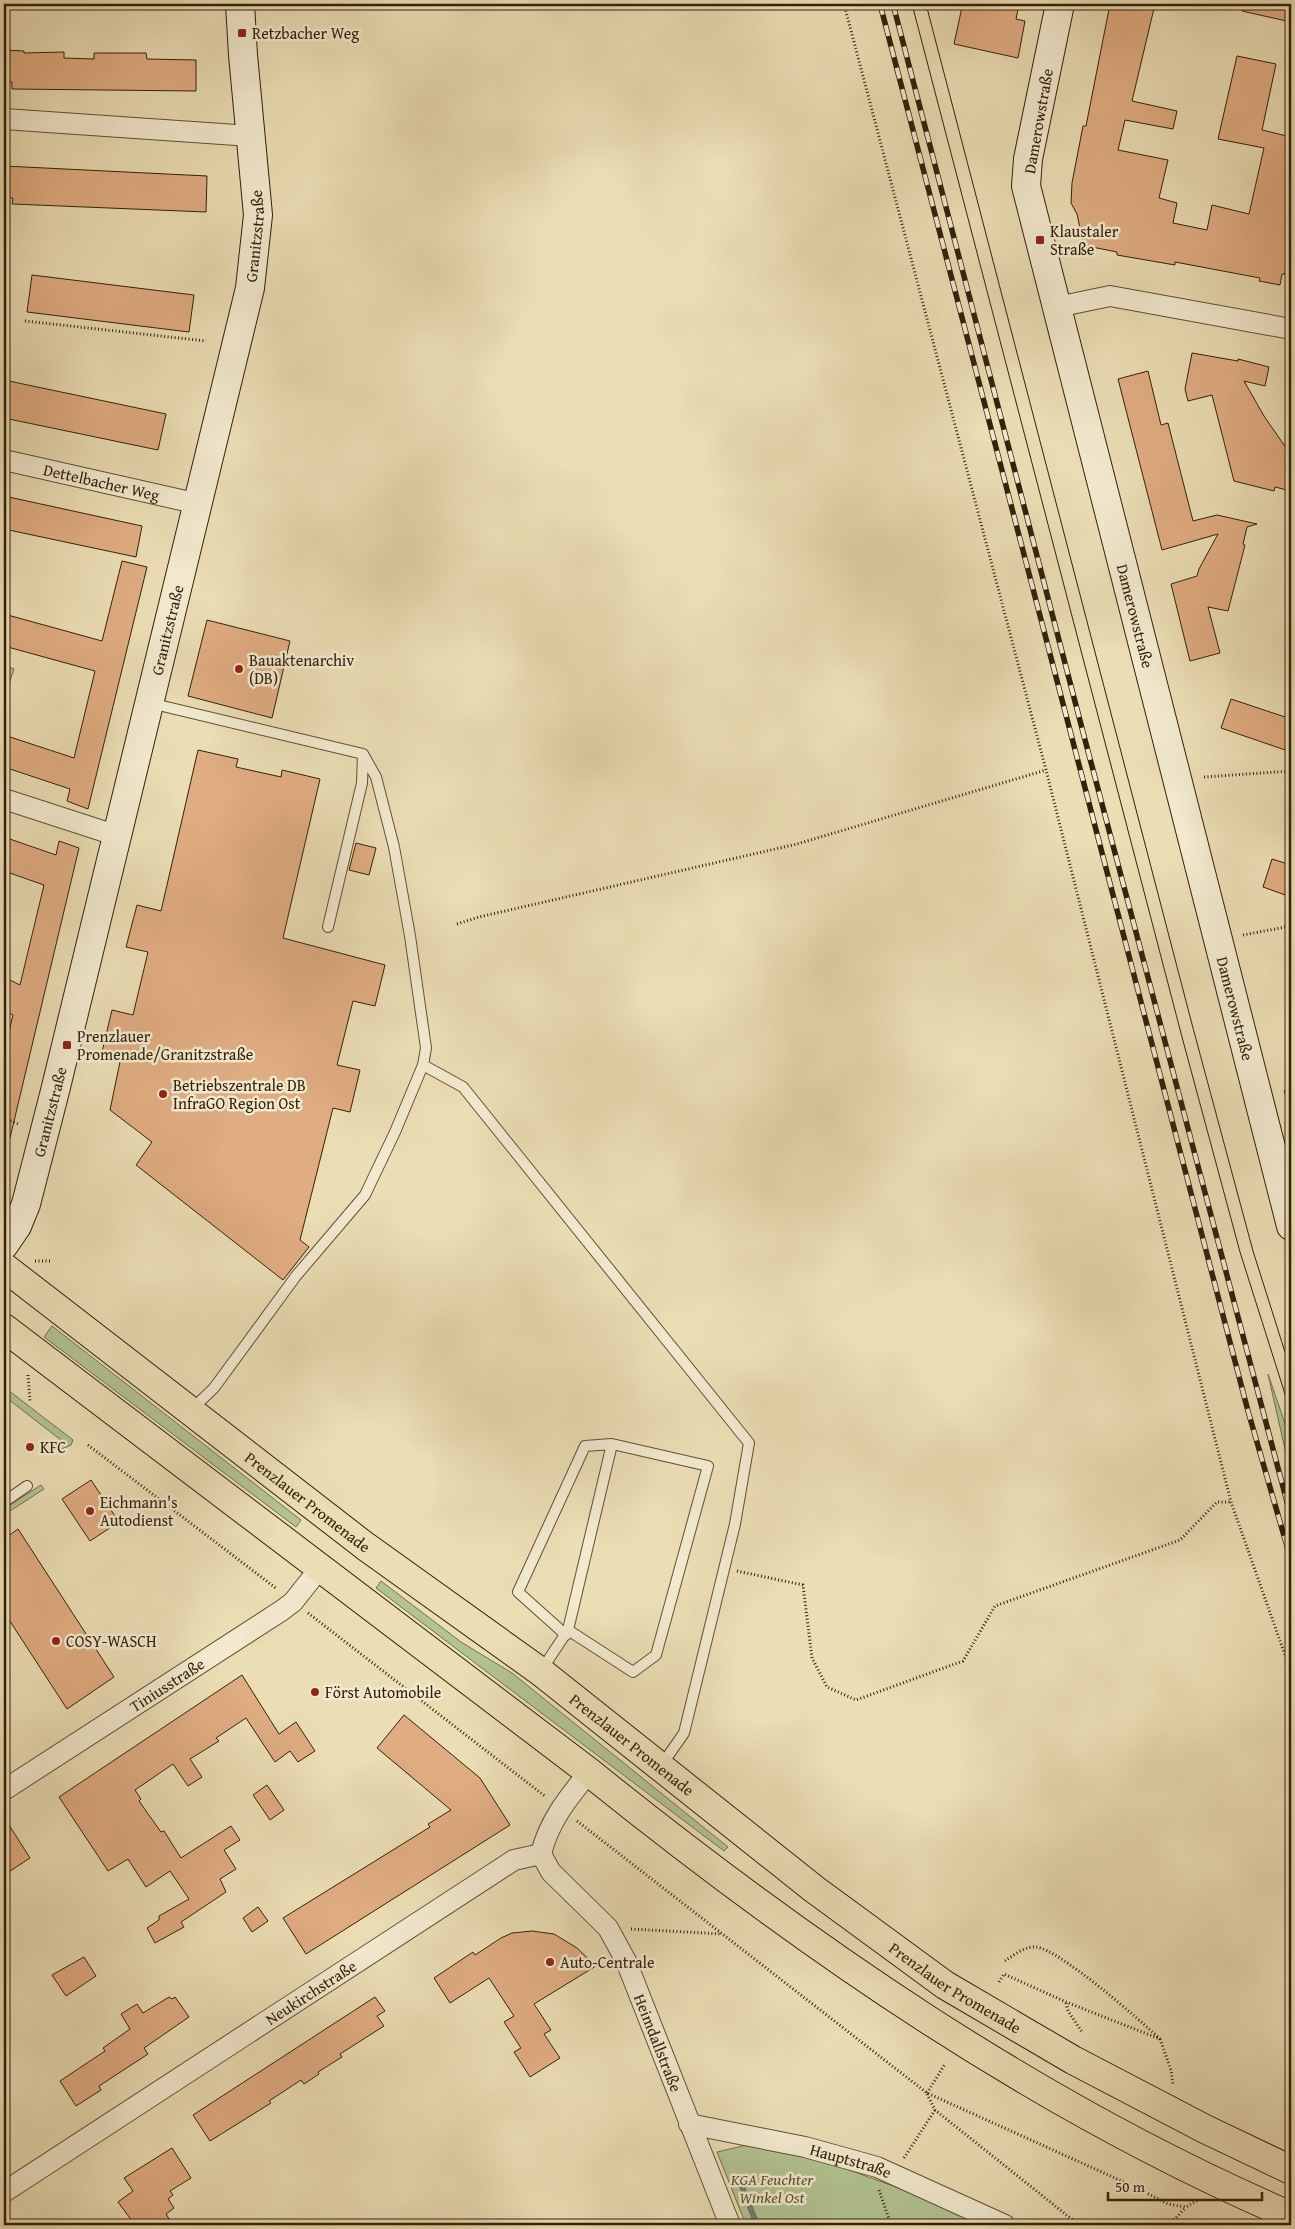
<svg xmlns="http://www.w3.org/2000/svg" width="1295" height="2229" font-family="'Gentium Book Plus',serif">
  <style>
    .green { fill: #b2c291; stroke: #72724e }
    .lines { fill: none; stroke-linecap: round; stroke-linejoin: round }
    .stream { stroke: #717d72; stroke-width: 6 }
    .building { fill: #e0ac82; stroke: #32210b }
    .service-casing { stroke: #605035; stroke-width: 12 }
    .minor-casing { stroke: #605035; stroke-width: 22 }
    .secondary-casing { stroke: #32210b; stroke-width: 30 }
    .primary-casing { stroke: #32210b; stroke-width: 30 }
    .path { stroke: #32210b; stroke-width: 3; stroke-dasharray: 1 2.5; stroke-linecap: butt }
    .service { stroke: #f2e9ce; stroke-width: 10 }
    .minor { stroke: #f2e9ce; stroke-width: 20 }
    .secondary { stroke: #f2e9ce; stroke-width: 28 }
    .primary { stroke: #ebddb4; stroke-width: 28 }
    .tram { stroke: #32210b; stroke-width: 1 }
    .rail-casing { stroke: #32210b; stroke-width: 5.5 }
    .rail { stroke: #f2e9ce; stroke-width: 4; stroke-dasharray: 11; stroke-linecap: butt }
    .poi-dot { fill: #8f2418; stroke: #f2e9ce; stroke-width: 2 }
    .labels { text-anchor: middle; stroke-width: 5; stroke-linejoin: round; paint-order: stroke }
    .poi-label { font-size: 16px; fill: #32210b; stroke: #f2e9ce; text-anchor: start }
    .street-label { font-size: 16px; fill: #32210b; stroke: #f2e9ce }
    .park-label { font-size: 16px; font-style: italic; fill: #585133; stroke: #f2e9ce }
  </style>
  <rect width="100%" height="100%" fill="#ebddb4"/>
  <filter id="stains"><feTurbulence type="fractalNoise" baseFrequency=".004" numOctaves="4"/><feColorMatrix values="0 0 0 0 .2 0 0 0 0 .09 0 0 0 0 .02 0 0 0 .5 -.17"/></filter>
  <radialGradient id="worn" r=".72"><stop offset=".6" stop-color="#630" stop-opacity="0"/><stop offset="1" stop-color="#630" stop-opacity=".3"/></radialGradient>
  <path class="green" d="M 4,665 L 14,669 L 4,699 Z
    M 52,1326 L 301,1520 L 296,1527 L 44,1337 Z
    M 1268,1374 L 1291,1441 L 1291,1473 L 1289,1467 Z
    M 4,1387 L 73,1440 L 71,1445 L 51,1454 L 61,1440 L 4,1396 Z
    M 41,1485 L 44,1489 L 4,1515 L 4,1509 Z
    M 381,1581 L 461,1642 L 512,1673 L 728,1847 L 724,1851 L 376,1588 Z
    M 751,2144 L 822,2160 L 934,2201 L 984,2225 L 746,2225 L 717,2152 Z"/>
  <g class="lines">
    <path class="stream" d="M 738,2176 L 757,2225"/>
  </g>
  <path class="building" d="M 975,4 L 1019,4 L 1016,19 L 1025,21 L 1018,58 L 954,44 L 962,7 L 974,10 Z
    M 1110,4 L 1155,4 L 1132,101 L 1177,111 L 1173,129 L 1125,120 L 1118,150 L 1168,160 L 1159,198 L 1177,203 L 1173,223 L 1207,230 L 1212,205 L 1249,214 L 1264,148 L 1218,139 L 1237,56 L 1276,64 L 1262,130 L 1291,137 L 1291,225 L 1286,250 L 1289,250 L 1285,274 L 1282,274 L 1280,285 L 1259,281 L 1260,278 L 1175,262 L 1175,265 L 1117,255 L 1117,252 L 1087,246 L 1083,242 L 1077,214 L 1071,203 L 1072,183 L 1083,126 L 1086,126 Z
    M 1243,4 L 1291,4 L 1291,22 L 1242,11 Z
    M 4,50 L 24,51 L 24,53 L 64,52 L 64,58 L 94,59 L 94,53 L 146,53 L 147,59 L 196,60 L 196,91 L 12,89 L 12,82 L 4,81 Z
    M 4,166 L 207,176 L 206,212 L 12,204 L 13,198 L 4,198 Z
    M 32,275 L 194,295 L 189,332 L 27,312 Z
    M 1192,353 L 1238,361 L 1238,359 L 1269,367 L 1265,386 L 1244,381 L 1264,416 L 1291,455 L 1291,491 L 1275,487 L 1274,491 L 1234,481 L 1212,395 L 1188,401 L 1185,389 Z
    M 1148,371 L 1161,425 L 1168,423 L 1193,521 L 1217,515 L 1257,524 L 1247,527 L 1243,544 L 1245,545 L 1228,611 L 1208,607 L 1220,653 L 1190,661 L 1171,584 L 1197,576 L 1199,569 L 1218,534 L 1162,550 L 1118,379 Z
    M 4,380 L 166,414 L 158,450 L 4,418 Z
    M 4,496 L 142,526 L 136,557 L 4,529 Z
    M 122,561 L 147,567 L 88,809 L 67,801 L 70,789 L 4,767 L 4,735 L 74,758 L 95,671 L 4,646 L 4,614 L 102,641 Z
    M 207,620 L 290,641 L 272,718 L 188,696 Z
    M 1231,699 L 1291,719 L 1291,752 L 1221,728 Z
    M 198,750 L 238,759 L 236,767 L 281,777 L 282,770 L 320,779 L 283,938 L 385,965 L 375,1006 L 353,1001 L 337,1065 L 360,1070 L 350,1112 L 333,1108 L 300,1240 L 309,1247 L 283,1280 L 136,1165 L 152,1142 L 110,1110 L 121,1057 L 102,1052 L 112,1010 L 133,1015 L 148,952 L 126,947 L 137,905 L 161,911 Z
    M 4,837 L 56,855 L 59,841 L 79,848 L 10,1138 L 4,1137 L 4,1052 L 13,1015 L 4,1011 L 4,977 L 20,985 L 44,885 L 4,871 Z
    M 356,843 L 376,848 L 369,875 L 349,870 Z
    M 1272,859 L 1291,865 L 1291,897 L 1263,887 Z
    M 91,1480 L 119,1522 L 90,1541 L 62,1499 Z
    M 18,1529 L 114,1677 L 67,1709 L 4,1612 L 4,1539 Z
    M 242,1675 L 279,1734 L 296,1722 L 315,1751 L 298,1762 L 290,1751 L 275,1762 L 246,1718 L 216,1738 L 219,1741 L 190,1759 L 202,1777 L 188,1786 L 173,1764 L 135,1790 L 141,1799 L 139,1801 L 161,1832 L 164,1831 L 181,1858 L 231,1826 L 240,1840 L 224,1850 L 236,1869 L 220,1879 L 226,1892 L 181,1922 L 184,1927 L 155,1943 L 147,1928 L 159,1920 L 159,1916 L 189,1899 L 170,1871 L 146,1887 L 128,1859 L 108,1871 L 59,1797 Z
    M 404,1715 L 480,1778 L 510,1825 L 306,1954 L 283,1918 L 430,1827 L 428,1824 L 451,1810 L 377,1748 Z
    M 267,1785 L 284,1810 L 270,1820 L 253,1795 Z
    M 4,1817 L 30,1858 L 4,1875 Z
    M 258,1907 L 268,1921 L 252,1932 L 243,1918 Z
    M 532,1931 L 554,1934 L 577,1948 L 596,1966 L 534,2004 L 551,2030 L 544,2034 L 560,2058 L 530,2077 L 514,2052 L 521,2048 L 504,2022 L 514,2016 L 489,1978 L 450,2003 L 434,1978 L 473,1952 L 475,1955 L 501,1938 L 512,1933 Z
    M 84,1957 L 96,1976 L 66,1996 L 52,1975 Z
    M 169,1997 L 172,1999 L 175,1997 L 189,2017 L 144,2048 L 148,2054 L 99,2086 L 101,2090 L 76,2106 L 60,2081 L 105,2051 L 103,2048 L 130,2029 L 121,2014 L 137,2004 L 143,2013 Z
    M 375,1997 L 385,2011 L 377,2016 L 384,2026 L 340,2054 L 342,2057 L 318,2072 L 319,2074 L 304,2084 L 301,2080 L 269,2101 L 271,2103 L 210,2141 L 193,2115 Z
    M 172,2148 L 191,2178 L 170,2191 L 173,2195 L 168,2199 L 174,2208 L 166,2214 L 173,2225 L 135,2225 L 118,2202 L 133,2191 L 124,2178 Z"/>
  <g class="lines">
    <g class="service-casing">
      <path id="service" d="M 150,703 L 363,754 L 376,777 L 394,847 L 410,936 L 426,1048 L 423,1065 L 395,1132 L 365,1195 L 296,1276 L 214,1388 L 191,1410
        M 328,927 L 362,783 L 363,755
        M 423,1065 L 463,1087 L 749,1443 L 735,1524 L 684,1733 L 661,1766
        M 4,1502 L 27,1486
        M 566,1635 L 518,1592 L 585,1446 L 612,1444 L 708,1466 L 656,1655 L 633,1672 L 568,1630
        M 541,1671 L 568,1630 L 612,1444"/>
    </g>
    <g class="minor-casing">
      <g id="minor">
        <path d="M 4,119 L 251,136"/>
        <path d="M 1057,307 L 1110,296 L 1291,329"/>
        <path id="s1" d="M 4,460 L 199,504"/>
        <path d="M 4,799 L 118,836"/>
        <path id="s2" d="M 4,1790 L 281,1611 L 293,1602 L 320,1568"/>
        <path id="s3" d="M 541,1854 L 551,1872 L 608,1928 L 626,1961 L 730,2225"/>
        <path d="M 541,1854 C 549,1821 568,1798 589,1772"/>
        <path id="s4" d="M 689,2124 L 805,2147 L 877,2167 L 1005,2225"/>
        <path id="s5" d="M 4,2192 L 514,1860 L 541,1854"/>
      </g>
    </g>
    <g class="secondary-casing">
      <g id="secondary">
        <path id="s6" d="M 1060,4 L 1028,159 L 1026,186 L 1291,1226"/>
        <path id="s7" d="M 4,1245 L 17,1226 L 26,1204 L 55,1091 L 250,288 L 258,215 L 243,55 L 240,4"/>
      </g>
    </g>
    <g class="primary-casing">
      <g id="primary">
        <path id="s8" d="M 4,1267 L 365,1546 L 541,1672 L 814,1889 L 945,1985 L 1073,2060 L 1205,2129 L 1291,2170"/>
        <path d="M 4,1328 L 589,1772 C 805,1946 1036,2106 1291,2216"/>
      </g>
    </g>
    <path class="path" d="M 844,4 L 1046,770 L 1231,1502 L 1291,1672
      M 25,321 L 206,341
      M 1204,777 L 1291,771
      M 457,924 L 479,917 L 797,844 L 1046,770
      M 1243,935 L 1291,926
      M 1284,1092 L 1291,1090
      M 4,1118 L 18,1124
      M 4,1160 L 10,1158
      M 35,1261 L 50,1261
      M 28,1375 L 30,1401
      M 88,1445 L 277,1589
      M 737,1571 L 803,1585 L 812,1658 L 827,1687 L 856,1700 L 963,1661 L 995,1606 L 1180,1540 L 1217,1502 L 1231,1502
      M 308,1613 L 546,1797
      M 577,1821 L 927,2093 L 1137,2188 L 1168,2204 L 1186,2207 L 1198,2200
      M 631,1929 L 722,1934
      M 999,1982 L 1004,1974 L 1066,2002 L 1160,2039 C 1140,2020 1059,1949 1036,1947 C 1025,1946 1014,1955 1005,1961
      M 1066,2003 L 1068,2011 L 1082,2032
      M 1160,2039 L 1171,2070 L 1173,2085
      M 927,2093 L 945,2064
      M 927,2094 L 935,2110 L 1079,2225
      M 904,2158 L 935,2110
      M 879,2190 L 891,2225
      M 1157,2225 L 1175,2219 L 1185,2208"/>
    <use href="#service" class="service"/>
    <use href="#minor" class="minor"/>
    <use href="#secondary" class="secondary"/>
    <use href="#primary" class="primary"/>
    <path class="tram" d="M 912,4 L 1182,1037 L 1240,1252 L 1291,1413
      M 926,4 L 1193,1028 L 1253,1251 L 1291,1371"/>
    <g class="rail-casing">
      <path id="rail" d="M 880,4 L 1248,1411 L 1291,1560
        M 893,4 L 1084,736 L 1291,1517"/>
    </g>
    <use href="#rail" class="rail"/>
  </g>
  <g class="poi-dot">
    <rect x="237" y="28" width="10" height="10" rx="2.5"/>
    <rect x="1035" y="235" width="10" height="10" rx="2.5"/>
    <circle cx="239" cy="669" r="5"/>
    <rect x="62" y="1040" width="10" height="10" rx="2.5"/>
    <circle cx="163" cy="1094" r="5"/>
    <circle cx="30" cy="1447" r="5"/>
    <circle cx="90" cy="1511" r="5"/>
    <circle cx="56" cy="1641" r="5"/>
    <circle cx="315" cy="1692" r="5"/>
    <circle cx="550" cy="1962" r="5"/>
  </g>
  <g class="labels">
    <g class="poi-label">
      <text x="252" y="39">Retzbacher Weg</text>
      <text x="1050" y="237">Klaustaler<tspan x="1050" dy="18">Straße</tspan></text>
      <text x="249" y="666">Bauaktenarchiv<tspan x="249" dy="18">(DB)</tspan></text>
      <text x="77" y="1042">Prenzlauer<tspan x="77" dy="18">Promenade/Granitzstraße</tspan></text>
      <text x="173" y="1091">Betriebszentrale DB<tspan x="173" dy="18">InfraGO Region Ost</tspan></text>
      <text x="40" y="1453">KFC</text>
      <text x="100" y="1508">Eichmann's<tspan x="100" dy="18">Autodienst</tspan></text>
      <text x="66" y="1647">COSY-WASCH</text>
      <text x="325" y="1698">Först Automobile</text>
      <text x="560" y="1968">Auto-Centrale</text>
    </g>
    <g class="street-label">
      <text transform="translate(1038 121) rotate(-80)" y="6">Damerowstraße</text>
      <text dy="6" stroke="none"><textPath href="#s7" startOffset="1042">Granitzstraße</textPath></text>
      <text dy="6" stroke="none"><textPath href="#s1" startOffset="100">Dettelbacher Weg</textPath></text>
      <text dy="6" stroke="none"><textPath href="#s6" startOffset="629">Damerowstraße</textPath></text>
      <text dy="6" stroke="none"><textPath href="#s7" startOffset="638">Granitzstraße</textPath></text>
      <text dy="6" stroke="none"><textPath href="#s6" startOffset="1034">Damerowstraße</textPath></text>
      <text dy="6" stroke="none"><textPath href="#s7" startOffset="142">Granitzstraße</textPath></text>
      <text dy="6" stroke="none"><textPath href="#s8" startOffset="384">Prenzlauer Promenade</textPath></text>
      <text dy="6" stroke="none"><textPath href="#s2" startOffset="194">Tiniusstraße</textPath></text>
      <text dy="6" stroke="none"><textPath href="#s8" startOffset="789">Prenzlauer Promenade</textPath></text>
      <text dy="6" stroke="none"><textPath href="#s8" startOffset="1194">Prenzlauer Promenade</textPath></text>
      <text dy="6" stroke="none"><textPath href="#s5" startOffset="366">Neukirchstraße</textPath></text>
      <text dy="6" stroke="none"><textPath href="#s3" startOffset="226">Heimdallstraße</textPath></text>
      <text dy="6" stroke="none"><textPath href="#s4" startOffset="166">Hauptstraße</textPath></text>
    </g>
    <g class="park-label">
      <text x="772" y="2185">KGA Feuchter<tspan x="772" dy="18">Winkel Ost</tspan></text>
    </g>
  </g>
  <rect width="1295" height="2229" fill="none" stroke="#ebddb4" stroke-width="20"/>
  <rect x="5" y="5" width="1285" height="2219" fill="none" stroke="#32210b" stroke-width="2.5"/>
  <rect x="10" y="10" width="1275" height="2209" fill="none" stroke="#32210b"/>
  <path d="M1108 2192v8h154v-8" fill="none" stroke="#32210b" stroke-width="2.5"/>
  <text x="1115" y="2192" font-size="15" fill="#32210b" stroke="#f2e9ce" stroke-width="4" paint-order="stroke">50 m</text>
  <rect width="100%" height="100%" filter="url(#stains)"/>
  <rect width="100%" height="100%" fill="url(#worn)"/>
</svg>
